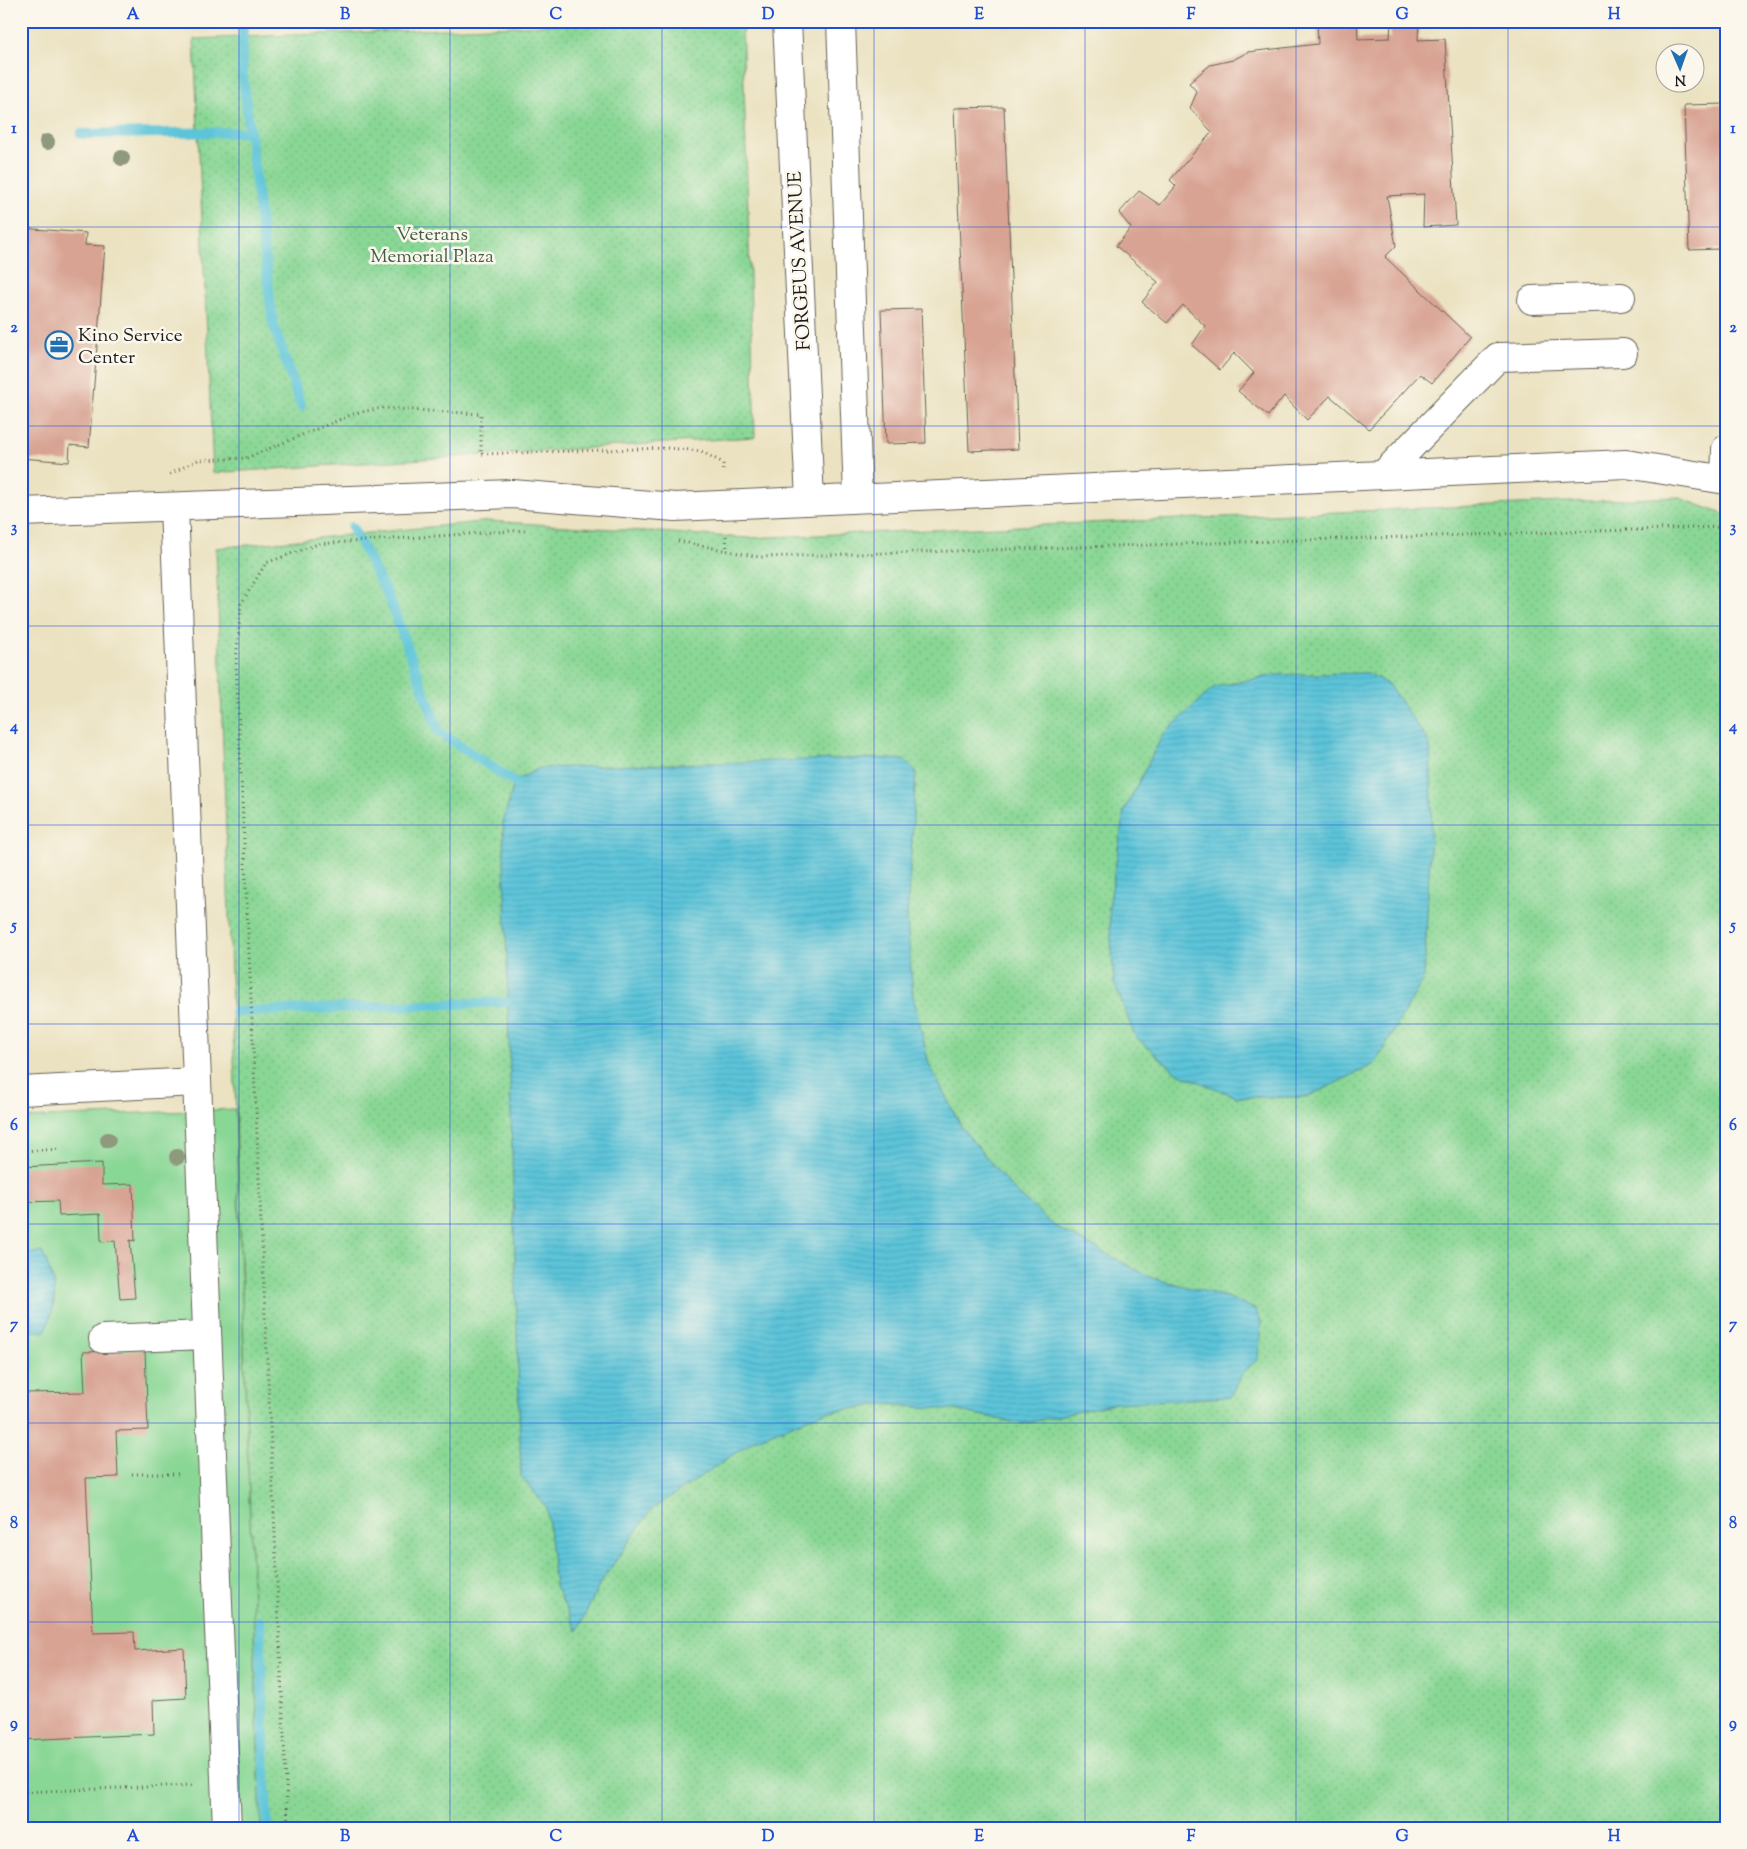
<svg xmlns="http://www.w3.org/2000/svg" width="1747" height="1849" font-family="'Sorts Mill Goudy',serif">
  <style>
    .grass { fill: #89d795; stroke: #527a58 }
    .park { fill: url(#park-dots); stroke: #527a58 }
    .water { fill: url(#water-rules); stroke: #3c707a }
    .lines { fill: none; stroke-linecap: round; stroke-linejoin: round }
    .stream { stroke: #5cc4d9; stroke-width: 10 }
    .building { fill: #d8a393 }
    .minor-casing { stroke: #646156; stroke-width: 30 }
    .path { stroke: #646156; stroke-width: 3; stroke-dasharray: 1 4; stroke-linecap: butt }
    .minor { stroke: #fff; stroke-width: 28 }
    .tree { fill: #8e997d }
    .grid { fill: none; stroke: #1d4ed8; stroke-width: 1; stroke-opacity: 0.55 }
    .labels { text-anchor: middle; stroke-width: 5; stroke-linejoin: round; paint-order: stroke }
    .park-label { font-size: 19px; fill: #425d46; stroke: #fbf7ec }
    .street-label { font-size: 19px; fill: #1c1c1c; stroke: #fbf7ec }
    .poi-label { font-size: 19px; fill: #1c1c1c; stroke: #fbf7ec; text-anchor: start }
    .neatline { fill: none; stroke: #1d4ed8; stroke-width: 2 }
    .grid-label { font-size: 16px; text-anchor: middle; font-weight: bold; fill: #1d4ed8 }
  </style>
  <defs>
    <pattern id="park-dots" width="8" height="8" patternUnits="userSpaceOnUse" patternTransform="scale(1.25)"><rect width="8" height="8" fill="#89d795"/><path d="M2 2h.1M6 6h.1" fill="none" stroke="#76b880" stroke-width="1.8" stroke-linecap="round"/></pattern>
    <pattern id="water-rules" width="6" height="5" patternUnits="userSpaceOnUse" patternTransform="scale(1.25)"><rect width="6" height="5" fill="#5cc4d9"/><path d="M0 2.5h6" fill="none" stroke="#4fa8ba"/></pattern>
  </defs>
  <rect width="100%" height="100%" fill="#fbf7ec"/>
  <filter id="ink" filterUnits="userSpaceOnUse"><feTurbulence type="fractalNoise" baseFrequency=".02" numOctaves="2"/><feDisplacementMap in="SourceGraphic" scale="10" xChannelSelector="R" yChannelSelector="G"/><feConvolveMatrix kernelMatrix="1 2 1 2 8 2 1 2 1" color-interpolation-filters="sRGB"/></filter>
  <filter id="wash" filterUnits="userSpaceOnUse"><feTurbulence type="fractalNoise" baseFrequency=".0096" numOctaves="4" result="noise"/><feDisplacementMap in="SourceGraphic" scale="20" xChannelSelector="R" yChannelSelector="G"/><feGaussianBlur stdDeviation="1.12" result="paint"/><feColorMatrix in="noise" values="0 0 0 0 0 0 0 0 0 0 0 0 0 0 0 0 0 1.4 0 .05"/><feComposite in="paint" operator="in"/></filter>
  <g filter="url(#wash)">
    <rect width="100%" height="100%" fill="#ebe2c1"/>
    <path class="grass" d="M 235,1109 L 261,1828 L 21,1828 L 21,1118 Z"/>
    <path class="park" d="M 641,21 L 742,21 L 755,437 L 213,473 L 194,39 Z
      M 1677,497 L 1726,515 L 1726,1828 L 261,1828 L 216,548 L 490,521 L 748,538 Z"/>
    <path class="water" d="M 1368,673 L 1389,685 L 1430,744 L 1432,808 L 1424,978 L 1375,1064 L 1307,1097 L 1237,1097 L 1177,1073 L 1135,1036 L 1114,983 L 1109,908 L 1124,811 L 1162,736 L 1214,687 L 1274,675 Z
      M 878,758 L 904,760 L 916,771 L 907,919 L 913,995 L 929,1064 L 962,1128 L 1010,1186 L 1054,1226 L 1152,1278 L 1227,1297 L 1255,1309 L 1261,1322 L 1258,1359 L 1242,1374 L 1231,1397 L 1116,1403 L 1022,1424 L 955,1410 L 884,1404 L 822,1413 L 755,1440 L 651,1510 L 601,1582 L 577,1631 L 555,1586 L 547,1508 L 521,1476 L 503,823 L 514,782 L 539,768 Z
      M 42,1252 C 57,1284 59,1299 45,1332 L 21,1330 L 21,1254 Z"/>
    <g class="lines">
      <path class="stream" d="M 243,21 L 242,69 L 273,323 L 301,406
        M 81,134 L 249,132
        M 352,527 L 389,598 L 439,732 L 514,782
        M 235,1012 L 507,1002
        M 260,1621 L 267,1828"/>
    </g>
    <g id="blocks">
      <path class="building" d="M 1317,21 L 1357,21 L 1358,39 L 1390,38 L 1391,21 L 1419,21 L 1418,40 L 1445,39 L 1456,225 L 1423,227 L 1424,194 L 1387,196 L 1396,246 L 1385,257 L 1470,337 L 1432,383 L 1420,374 L 1369,429 L 1330,396 L 1307,420 L 1284,396 L 1268,416 L 1238,391 L 1254,373 L 1234,353 L 1220,370 L 1192,345 L 1205,326 L 1183,305 L 1167,323 L 1142,302 L 1158,282 L 1116,246 L 1131,228 L 1119,213 L 1139,191 L 1160,205 L 1176,186 L 1170,180 L 1212,132 L 1190,108 L 1197,92 L 1189,83 L 1210,65 L 1233,60 L 1248,52 L 1318,44 Z
        M 1726,104 L 1726,278 L 1721,278 L 1720,249 L 1689,250 L 1684,105 Z
        M 1004,107 L 1018,449 L 969,451 L 954,108 Z
        M 21,228 L 86,233 L 85,245 L 105,246 L 89,447 L 70,445 L 69,462 L 21,458 Z
        M 921,309 L 926,443 L 886,444 L 881,310 Z
        M 102,1163 L 102,1185 L 133,1184 L 135,1241 L 130,1240 L 135,1298 L 120,1299 L 115,1241 L 101,1242 L 100,1214 L 59,1216 L 58,1201 L 21,1202 L 21,1167 Z
        M 145,1350 L 148,1430 L 116,1431 L 118,1477 L 86,1478 L 93,1633 L 134,1632 L 135,1651 L 184,1648 L 186,1698 L 153,1700 L 154,1734 L 21,1740 L 21,1393 L 85,1392 L 83,1352 Z"/>
    </g>
  </g>
  <g filter="url(#ink)">
    <use href="#blocks" fill-opacity="0" stroke="#646156" stroke-width="1"/>
    <g class="lines">
      <g class="minor-casing">
        <path id="minor" d="M 787,21 L 810,500
          M 841,21 L 858,498
          M 1532,300 L 1621,297
          M 1383,475 L 1498,357 L 1623,353
          M 1725,480 L 1726,449
          M 174,507 L 227,1828
          M 21,512 L 512,494 L 675,507 L 1626,464 L 1726,480
          M 21,1091 L 196,1082
          M 103,1339 L 206,1335"/>
      </g>
      <path class="path" d="M 170,474 L 198,460 L 246,458 L 356,413 L 382,408 L 481,414 L 481,454 L 667,448 L 701,451 L 723,463 L 724,473
        M 726,536 L 727,551
        M 678,541 L 759,557 L 1726,527
        M 21,1151 L 61,1149
        M 132,1474 L 181,1474
        M 21,1792 L 193,1785
        M 288,1828 L 236,662 L 241,604 L 266,563 L 318,544 L 525,530"/>
      <use href="#minor" class="minor"/>
    </g>
    <g class="tree">
      <circle cx="47" cy="142" r="8"/>
      <circle cx="122" cy="158" r="8"/>
      <circle cx="108" cy="1140" r="8"/>
      <circle cx="177" cy="1157" r="8"/>
    </g>
  </g>
  <path class="grid" d="M 239,21 L 239,1828M 450,21 L 450,1828M 662,21 L 662,1828M 874,21 L 874,1828M 1085,21 L 1085,1828M 1296,21 L 1296,1828M 1508,21 L 1508,1828M 21,227 L 1726,227M 21,426 L 1726,426M 21,626 L 1726,626M 21,825 L 1726,825M 21,1024 L 1726,1024M 21,1224 L 1726,1224M 21,1423 L 1726,1423M 21,1622 L 1726,1622"/>
  <defs>
    <g id="office-ring" transform="scale(1.4375)"><circle r="9.5" fill="#fbf7ec" stroke="#1f6fb2" stroke-width="1.5"/><path d="M-6-3h4V-5.5h4V-3h4V5H-6ZM-1-4.5V-3h2v-1.5ZM-6 0V1H6V0Z" fill="#1f6fb2"/></g>
  </defs>
  <g fill-rule="evenodd">
    <use href="#office-ring" x="59" y="345"/>
  </g>
  <g class="labels">
    <g class="park-label">
      <text x="432" y="240">Veterans<tspan x="432" dy="22">Memorial Plaza</tspan></text>
    </g>
    <g class="street-label">
      <text transform="translate(798 261) rotate(-93)" y="7">FORGEUS AVENUE</text>
    </g>
    <g class="poi-label">
      <text x="78" y="341">Kino Service<tspan x="78" dy="22">Center</tspan></text>
    </g>
  </g>
  <rect width="1747" height="1849" fill="none" stroke="#fbf7ec" stroke-width="55"/>
  <g transform="translate(1680 68) rotate(178)"><circle r="24" fill="#fbf7ec" stroke="#a29f99"/>
  <path d="M0-4L9 19L0 12L-9 19Z" fill="#1f6fb2"/>
  <text y="-8" font-size="14" font-weight="bold" text-anchor="middle" fill="#1c1c1c">N</text>
  </g>
  <rect x="28" y="28" width="1692" height="1794" class="neatline"/>
  <g class="grid-label">
    <text x="133" y="19">A</text>
    <text x="345" y="19">B</text>
    <text x="556" y="19">C</text>
    <text x="768" y="19">D</text>
    <text x="979" y="19">E</text>
    <text x="1191" y="19">F</text>
    <text x="1402" y="19">G</text>
    <text x="1614" y="19">H</text>
    <text x="14" y="133">1</text>
    <text x="1733" y="133">1</text>
    <text x="14" y="332">2</text>
    <text x="1733" y="332">2</text>
    <text x="14" y="532">3</text>
    <text x="1733" y="532">3</text>
    <text x="14" y="731">4</text>
    <text x="1733" y="731">4</text>
    <text x="14" y="930">5</text>
    <text x="1733" y="930">5</text>
    <text x="14" y="1130">6</text>
    <text x="1733" y="1130">6</text>
    <text x="14" y="1329">7</text>
    <text x="1733" y="1329">7</text>
    <text x="14" y="1528">8</text>
    <text x="1733" y="1528">8</text>
    <text x="14" y="1728">9</text>
    <text x="1733" y="1728">9</text>
    <text x="133" y="1841">A</text>
    <text x="345" y="1841">B</text>
    <text x="556" y="1841">C</text>
    <text x="768" y="1841">D</text>
    <text x="979" y="1841">E</text>
    <text x="1191" y="1841">F</text>
    <text x="1402" y="1841">G</text>
    <text x="1614" y="1841">H</text>
  </g>
</svg>
